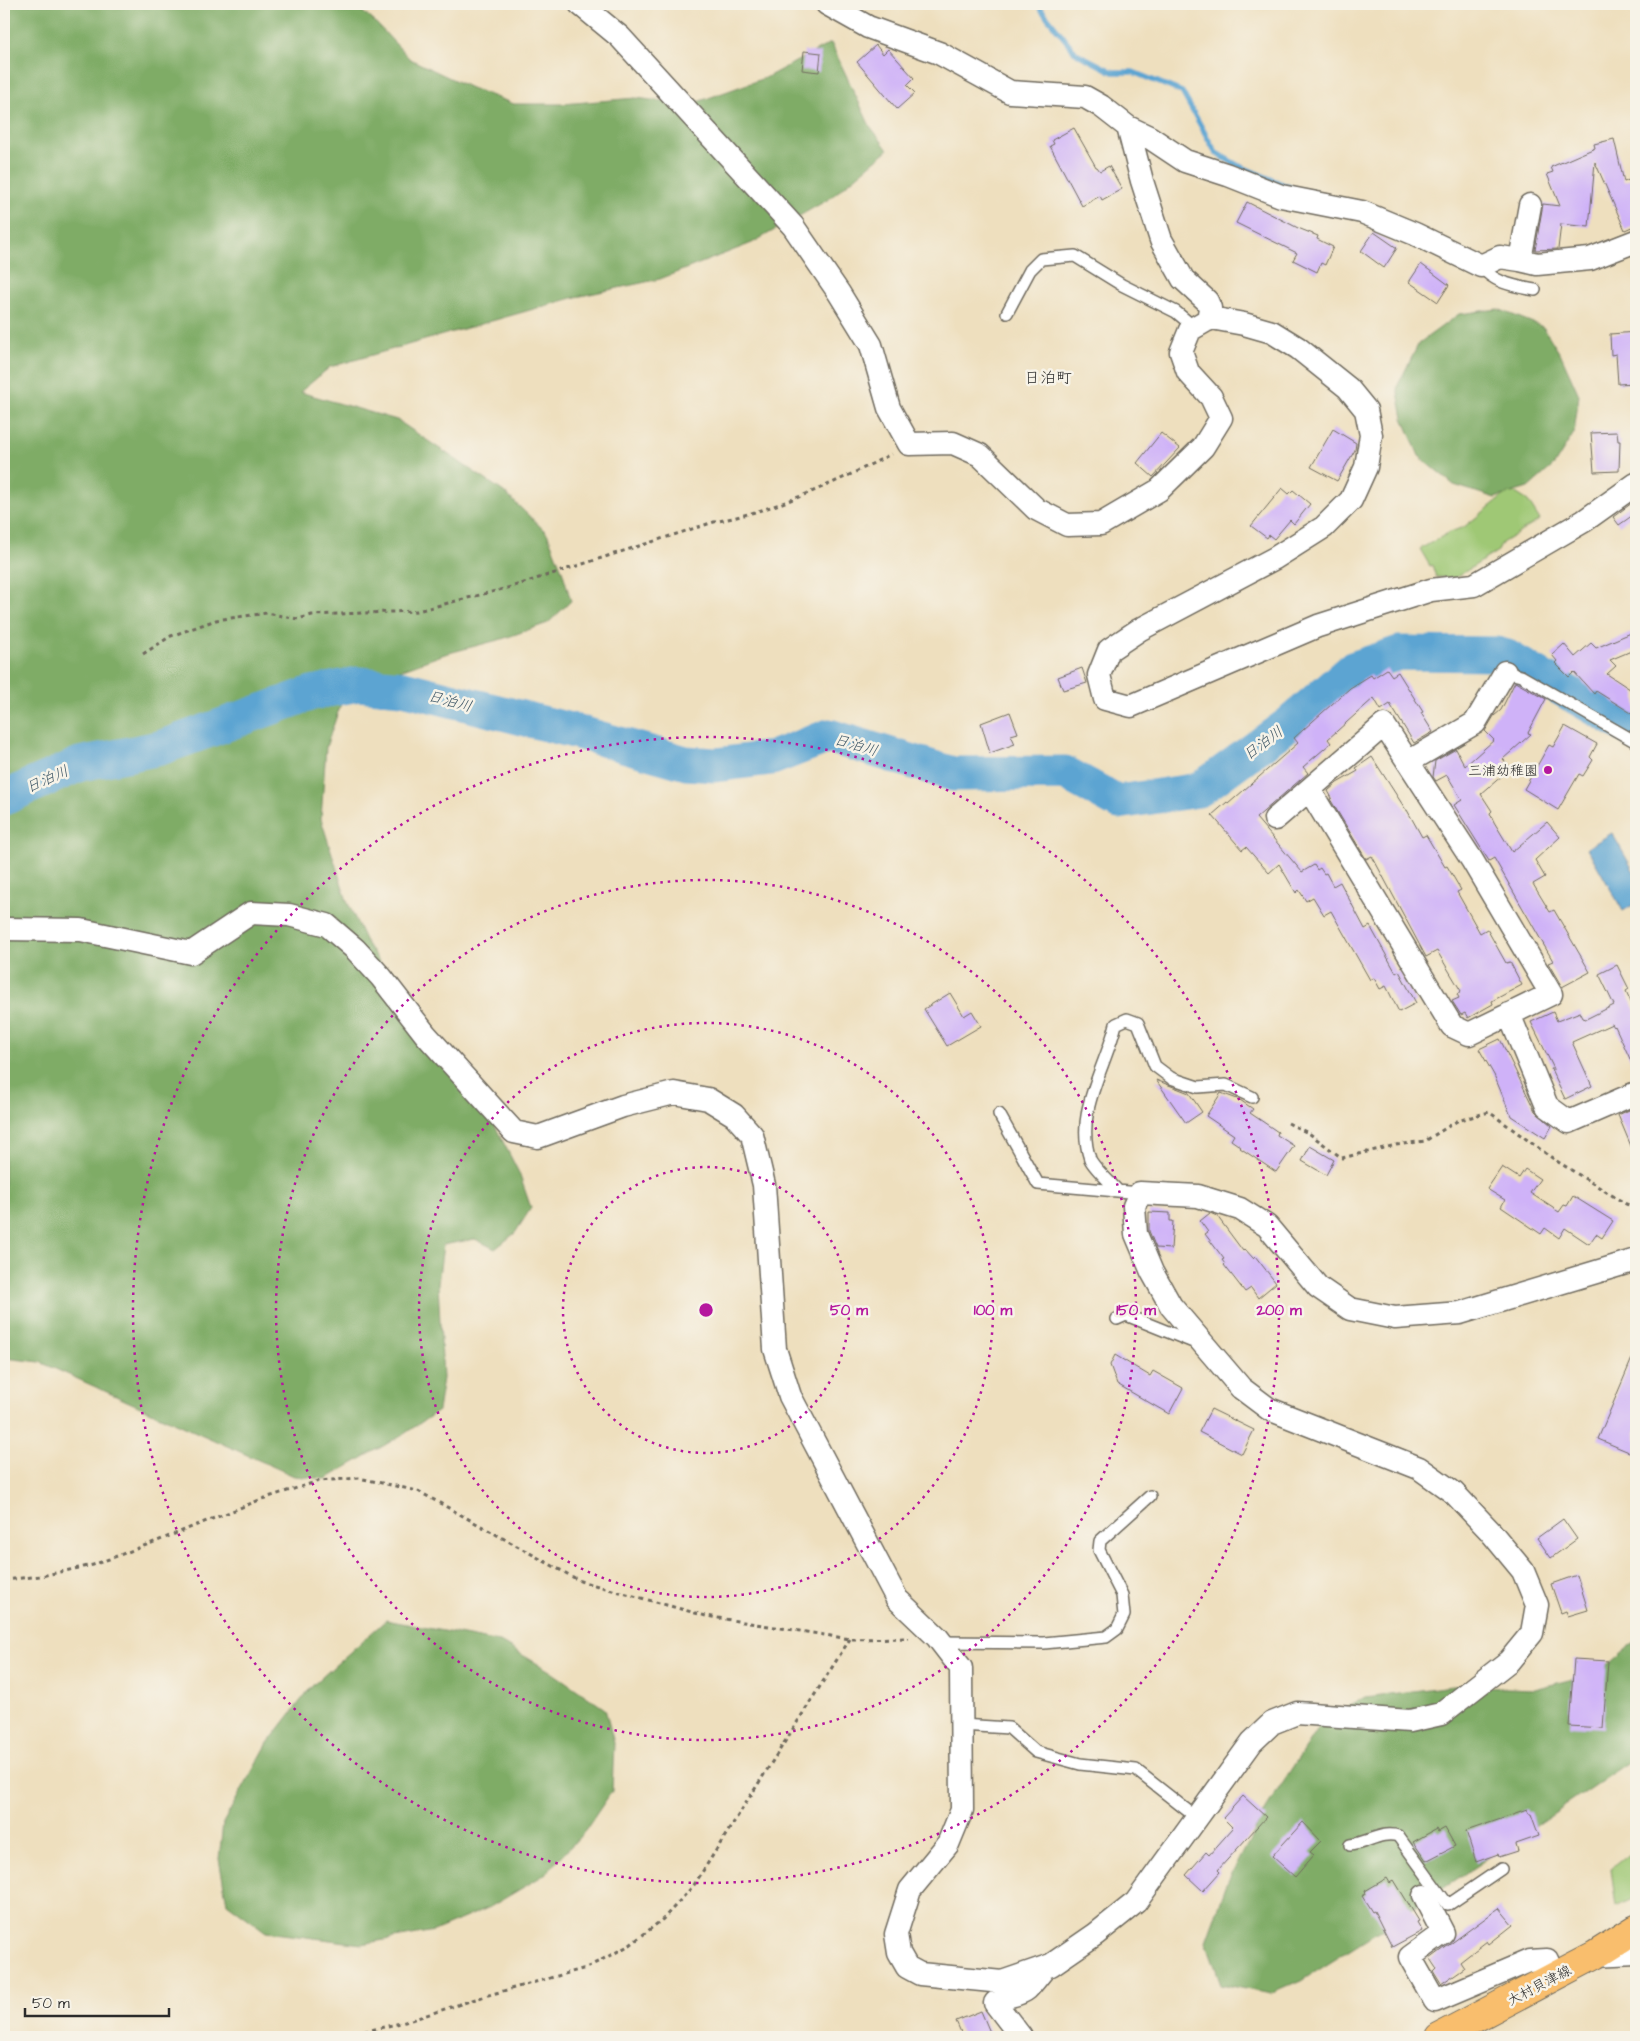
<svg xmlns="http://www.w3.org/2000/svg" width="1640" height="2041" font-family="'Architects Daughter','Klee One',sans-serif">
  <style>
    .green { fill: #9fc874; stroke: #657a50 }
    .forest { fill: #7fac66; stroke: #556c48 }
    .water { fill: #5ba4d2; stroke: #43687e }
    .lines { fill: none; stroke-linecap: round; stroke-linejoin: round }
    .stream { stroke: #5ba4d2; stroke-width: 5.5 }
    .river { stroke: #5ba4d2; stroke-width: 35 }
    .building { fill: #cfb2f8 }
    .lane-casing { stroke: #6f6a5e; stroke-width: 14 }
    .street-casing { stroke: #6f6a5e; stroke-width: 25 }
    .primary-casing { stroke: #6f6a5e; stroke-width: 30 }
    .path { stroke: #6f6a5e; stroke-width: 3; stroke-dasharray: 4 4; stroke-linecap: butt }
    .lane { stroke: #fff; stroke-width: 11 }
    .street { stroke: #fff; stroke-width: 22 }
    .primary { stroke: #f9be6d; stroke-width: 28 }
    .ring { fill: none; stroke: #b5179e; stroke-width: 2.5; stroke-dasharray: 2.5 5 }
    .poi-dot { fill: #b5179e; stroke: #f7f3e8; stroke-width: 2 }
    .labels { text-anchor: middle; stroke-width: 5; stroke-linejoin: round; paint-order: stroke }
    .poi-label { font-size: 14px; fill: #2b2b2b; stroke: #f7f3e8; text-anchor: end }
    .street-label { font-size: 14px; fill: #2b2b2b; stroke: #f7f3e8 }
    .water-label { font-size: 15px; font-style: italic; fill: #3c5565; stroke: #f7f3e8 }
    .quarter-label { font-size: 16px; fill: #2b2b2b; stroke: #f7f3e8 }
    .centre { fill: #b5179e; stroke: #f7f3e8; stroke-width: 2.5 }
    .ring-label { font-size: 15px; text-anchor: middle; font-weight: bold; fill: #b5179e; stroke: #f7f3e8; stroke-width: 5; stroke-linejoin: round; paint-order: stroke }
  </style>
  <rect width="100%" height="100%" fill="#f7f3e8"/>
  <filter id="ink" filterUnits="userSpaceOnUse"><feTurbulence type="fractalNoise" baseFrequency=".02" numOctaves="2"/><feDisplacementMap in="SourceGraphic" scale="10" xChannelSelector="R" yChannelSelector="G"/><feConvolveMatrix kernelMatrix="1 2 1 2 8 2 1 2 1" color-interpolation-filters="sRGB"/></filter>
  <filter id="wash" filterUnits="userSpaceOnUse"><feTurbulence type="fractalNoise" baseFrequency=".0096" numOctaves="4" result="noise"/><feDisplacementMap in="SourceGraphic" scale="20" xChannelSelector="R" yChannelSelector="G"/><feGaussianBlur stdDeviation="1.12" result="paint"/><feColorMatrix in="noise" values="0 0 0 0 0 0 0 0 0 0 0 0 0 0 0 0 0 1.4 0 .05"/><feComposite in="paint" operator="in"/></filter>
  <g filter="url(#wash)">
    <rect width="100%" height="100%" fill="#eedfbe"/>
    <path class="green" d="M 1511,490 L 1528,501 L 1540,520 L 1502,543 L 1498,551 L 1455,578 L 1436,577 L 1432,565 L 1430,566 L 1420,549 L 1450,532 L 1464,527 Z
      M 1636,1849 L 1636,1896 L 1616,1906 L 1611,1869 Z"/>
    <path class="forest" d="M 4,4 L 353,4 L 374,21 L 410,59 L 471,88 L 514,104 L 562,104 L 636,98 L 689,105 L 767,77 L 831,43 L 870,126 L 888,150 L 829,199 L 752,243 L 660,279 L 576,297 L 330,367 L 300,392 L 397,420 L 504,492 L 547,533 L 562,570 L 571,601 L 548,623 L 502,639 L 445,654 L 378,678 L 347,686 L 326,747 L 321,819 L 347,901 L 367,944 L 422,1026 L 492,1120 L 519,1173 L 531,1208 L 515,1233 L 495,1249 L 475,1239 L 443,1245 L 438,1284 L 443,1378 L 438,1411 L 404,1434 L 326,1479 L 294,1476 L 40,1362 L 4,1358 Z
      M 1498,309 L 1543,327 L 1562,357 L 1579,395 L 1574,433 L 1554,465 L 1528,488 L 1495,498 L 1454,485 L 1419,456 L 1403,418 L 1397,387 L 1419,343 L 1459,314 Z
      M 386,1620 L 500,1642 L 550,1671 L 605,1709 L 614,1743 L 612,1791 L 585,1831 L 544,1875 L 490,1907 L 434,1931 L 362,1944 L 266,1932 L 227,1903 L 219,1859 L 223,1823 L 268,1743 L 312,1686 Z
      M 1636,1641 L 1636,1757 L 1388,1926 L 1301,1981 L 1271,1994 L 1221,1984 L 1206,1941 L 1228,1881 L 1270,1802 L 1323,1720 L 1366,1697 L 1452,1686 L 1535,1689 L 1599,1672 Z"/>
    <path class="water" d="M 1612,833 L 1636,875 L 1636,903 L 1623,911 L 1587,848 Z"/>
    <g class="lines">
      <path class="stream" d="M 1037,4 L 1076,53 L 1113,72 L 1133,72 L 1182,92 L 1216,153 L 1237,165 L 1292,188"/>
      <path class="river" d="M 4,798 L 80,764 L 160,748 L 312,693 L 358,684 L 403,688 L 574,731 L 686,763 L 715,765 L 772,758 L 829,736 L 953,774 L 1065,773 L 1118,802 L 1199,790 L 1290,723 L 1352,669 L 1399,653 L 1496,654 L 1507,657 L 1636,732"/>
    </g>
    <g id="blocks">
      <path class="building" d="M 876,45 L 883,54 L 888,49 L 914,78 L 907,85 L 915,93 L 897,109 L 857,62 Z
        M 804,51 L 821,53 L 819,72 L 802,70 Z
        M 1074,128 L 1096,167 L 1097,167 L 1100,171 L 1109,166 L 1122,189 L 1102,200 L 1100,196 L 1082,206 L 1050,146 L 1054,144 L 1052,140 Z
        M 1614,139 L 1624,182 L 1636,177 L 1636,225 L 1625,230 L 1595,162 L 1589,227 L 1561,224 L 1558,249 L 1535,250 L 1543,204 L 1560,206 L 1547,174 L 1553,172 L 1551,167 L 1595,148 L 1594,144 Z
        M 1247,202 L 1298,228 L 1318,236 L 1317,239 L 1333,247 L 1325,265 L 1321,263 L 1317,272 L 1293,260 L 1297,253 L 1236,223 Z
        M 1374,232 L 1397,248 L 1384,268 L 1361,251 Z
        M 1421,264 L 1449,285 L 1438,302 L 1409,282 Z
        M 1636,332 L 1636,383 L 1618,384 L 1616,354 L 1611,355 L 1610,334 Z
        M 1333,429 L 1356,443 L 1355,450 L 1337,481 L 1311,467 Z
        M 1617,432 L 1618,441 L 1620,441 L 1619,471 L 1594,472 L 1591,433 Z
        M 1161,433 L 1180,448 L 1153,477 L 1137,463 Z
        M 1282,488 L 1289,494 L 1293,490 L 1310,504 L 1294,524 L 1290,520 L 1274,539 L 1269,535 L 1267,538 L 1251,526 Z
        M 1636,500 L 1636,513 L 1619,525 L 1613,517 Z
        M 1631,633 L 1636,649 L 1610,660 L 1616,666 L 1607,674 L 1636,693 L 1636,716 L 1596,691 L 1594,694 L 1574,672 L 1569,677 L 1555,663 L 1557,661 L 1552,655 L 1564,644 L 1575,657 L 1591,643 L 1596,648 Z
        M 1082,668 L 1087,683 L 1063,690 L 1058,677 Z
        M 1387,669 L 1392,676 L 1398,672 L 1423,712 L 1421,713 L 1433,732 L 1414,743 L 1390,704 L 1381,710 L 1374,698 L 1328,739 L 1331,743 L 1303,767 L 1308,773 L 1256,818 L 1302,872 L 1314,865 L 1317,870 L 1320,868 L 1324,874 L 1326,873 L 1333,886 L 1340,882 L 1365,929 L 1370,926 L 1396,973 L 1399,971 L 1416,1003 L 1399,1012 L 1386,986 L 1380,989 L 1374,978 L 1370,980 L 1331,911 L 1324,915 L 1313,897 L 1306,901 L 1299,890 L 1296,893 L 1279,864 L 1269,873 L 1246,847 L 1242,850 L 1212,815 L 1227,802 L 1228,804 L 1298,743 L 1294,738 L 1350,688 L 1371,675 L 1373,678 Z
        M 1515,682 L 1546,699 L 1528,733 L 1531,734 L 1503,759 L 1511,768 L 1481,794 L 1492,811 L 1490,813 L 1494,822 L 1512,852 L 1547,822 L 1560,837 L 1535,860 L 1545,877 L 1533,884 L 1550,912 L 1554,910 L 1590,972 L 1562,987 L 1548,963 L 1553,961 L 1494,858 L 1489,861 L 1454,805 L 1462,800 L 1447,775 L 1436,781 L 1433,777 L 1435,761 L 1456,749 L 1465,766 L 1494,740 L 1485,731 L 1494,716 L 1501,710 Z
        M 1010,712 L 1018,733 L 1011,735 L 1015,744 L 990,753 L 981,723 Z
        M 1565,726 L 1597,744 L 1590,757 L 1593,760 L 1583,776 L 1579,774 L 1558,810 L 1524,789 L 1549,745 L 1553,747 Z
        M 1372,757 L 1406,810 L 1407,810 L 1422,837 L 1426,835 L 1445,867 L 1447,866 L 1461,890 L 1457,892 L 1480,933 L 1487,929 L 1506,963 L 1510,962 L 1522,985 L 1492,1001 L 1493,1004 L 1468,1018 L 1465,1013 L 1461,1015 L 1452,1001 L 1459,998 L 1457,994 L 1461,991 L 1437,951 L 1426,957 L 1372,856 L 1366,859 L 1330,799 L 1332,798 L 1328,791 L 1337,783 L 1358,771 L 1356,768 Z
        M 1617,965 L 1629,989 L 1626,991 L 1636,1013 L 1636,1072 L 1615,1026 L 1614,1027 L 1612,1024 L 1572,1042 L 1592,1086 L 1565,1099 L 1551,1069 L 1554,1069 L 1531,1022 L 1553,1012 L 1557,1021 L 1580,1012 L 1583,1018 L 1586,1019 L 1614,1005 L 1599,974 Z
        M 950,993 L 964,1016 L 972,1011 L 981,1026 L 947,1046 L 924,1009 Z
        M 1500,1039 L 1535,1111 L 1552,1126 L 1545,1138 L 1511,1116 L 1494,1075 L 1479,1049 Z
        M 1156,1080 L 1189,1093 L 1202,1112 L 1186,1123 Z
        M 1221,1093 L 1240,1100 L 1253,1109 L 1250,1113 L 1278,1132 L 1277,1135 L 1294,1146 L 1276,1172 L 1240,1148 L 1241,1147 L 1231,1140 L 1234,1135 L 1206,1116 Z
        M 1636,1107 L 1636,1158 L 1618,1115 Z
        M 1310,1146 L 1334,1160 L 1326,1175 L 1302,1161 Z
        M 1502,1167 L 1519,1178 L 1525,1169 L 1540,1179 L 1530,1193 L 1559,1212 L 1564,1205 L 1567,1206 L 1573,1196 L 1613,1221 L 1602,1238 L 1596,1234 L 1589,1244 L 1565,1228 L 1559,1238 L 1545,1228 L 1541,1234 L 1501,1207 L 1505,1200 L 1487,1189 Z
        M 1149,1212 L 1170,1213 L 1170,1221 L 1173,1221 L 1171,1249 L 1156,1248 L 1149,1231 Z
        M 1210,1213 L 1217,1216 L 1243,1251 L 1245,1249 L 1253,1258 L 1255,1256 L 1276,1283 L 1258,1298 L 1251,1288 L 1245,1292 L 1224,1265 L 1225,1264 L 1222,1260 L 1224,1259 L 1205,1234 L 1208,1232 L 1200,1221 Z
        M 1636,1349 L 1636,1455 L 1598,1439 Z
        M 1115,1355 L 1150,1376 L 1153,1371 L 1183,1388 L 1169,1414 L 1117,1384 L 1110,1365 Z
        M 1211,1409 L 1254,1430 L 1242,1454 L 1199,1432 Z
        M 1563,1519 L 1577,1539 L 1551,1558 L 1537,1538 Z
        M 1577,1575 L 1588,1610 L 1568,1616 L 1566,1611 L 1561,1613 L 1551,1584 Z
        M 1574,1659 L 1608,1661 L 1603,1728 L 1569,1726 Z
        M 1243,1796 L 1266,1817 L 1218,1870 L 1220,1872 L 1203,1891 L 1186,1875 L 1206,1852 L 1209,1855 L 1233,1828 L 1223,1818 Z
        M 1527,1810 L 1529,1814 L 1531,1814 L 1539,1836 L 1516,1844 L 1518,1851 L 1499,1857 L 1498,1854 L 1476,1862 L 1466,1831 Z
        M 1303,1822 L 1321,1841 L 1310,1852 L 1314,1855 L 1295,1877 L 1272,1856 Z
        M 1445,1828 L 1455,1846 L 1426,1861 L 1413,1842 L 1436,1829 L 1438,1832 Z
        M 1387,1878 L 1390,1883 L 1394,1880 L 1419,1921 L 1417,1922 L 1422,1931 L 1392,1947 L 1374,1911 L 1372,1912 L 1362,1896 L 1366,1894 L 1365,1891 Z
        M 1499,1908 L 1513,1925 L 1489,1944 L 1487,1941 L 1460,1962 L 1464,1968 L 1441,1984 L 1433,1971 L 1436,1968 L 1430,1959 Z
        M 981,2011 L 992,2037 L 963,2037 L 956,2021 Z"/>
    </g>
  </g>
  <g filter="url(#ink)">
    <use href="#blocks" fill-opacity="0" stroke="#6f6a5e" stroke-width="1"/>
    <g class="lines">
      <g class="lane-casing">
        <path id="lane" d="M 1481,266 C 1493,283 1515,286 1535,290
          M 1007,313 L 1030,270 L 1041,259 L 1075,256 L 1122,285 L 1176,312 L 1194,327
          M 1505,672 L 1521,676 L 1636,742
          M 999,1114 L 1038,1184 L 1140,1193
          M 1118,1191 C 1111,1183 1094,1168 1090,1159 C 1074,1112 1106,1067 1116,1024 L 1127,1019 L 1138,1023 L 1155,1066 L 1171,1078 L 1198,1087 L 1226,1085 L 1252,1097
          M 1117,1319 L 1126,1315 L 1198,1344
          M 941,1642 L 1044,1643 L 1106,1637 L 1117,1629 L 1124,1615 L 1122,1595 L 1099,1550 L 1100,1541 L 1150,1496
          M 961,1725 L 1009,1728 L 1036,1752 L 1080,1764 L 1136,1770 L 1197,1818
          M 1350,1845 C 1367,1843 1382,1831 1398,1836 L 1448,1905 L 1501,1869"/>
      </g>
      <g class="street-casing">
        <path id="street" d="M 580,4 L 620,37 L 793,226 L 839,293 L 871,345 L 889,408 L 909,444 L 953,443 L 980,455 L 1036,509 L 1067,525 L 1101,524 L 1159,490 L 1203,447 L 1221,418 L 1211,397 L 1188,372 L 1181,352 L 1190,330 L 1211,318 L 1244,324 L 1272,332 L 1298,348 L 1348,388 L 1366,410 L 1371,435 L 1366,467 L 1351,500 L 1324,527 L 1275,558 L 1139,630 L 1109,650 L 1099,675 L 1105,699 L 1131,706 L 1318,626 L 1431,590 L 1474,585 L 1584,521 L 1636,484
          M 827,4 L 868,27 L 939,53 L 1010,92 L 1085,97 L 1101,106 L 1128,127
          M 1530,205 L 1520,260 L 1537,264 L 1590,259 L 1636,241
          M 1208,320 L 1210,308 L 1207,301 L 1183,279 L 1161,240 L 1142,181 L 1128,127 L 1149,137 L 1185,161 L 1228,175 L 1281,196 L 1362,212 L 1415,234 L 1481,266 L 1500,257 L 1520,260
          M 1408,762 L 1475,723 L 1505,672
          M 1275,819 L 1384,725 L 1472,860 L 1551,994 L 1469,1034 L 1452,1026 L 1310,791
          M 4,929 L 81,930 L 191,953 L 251,913 L 289,915 L 327,925 L 355,949 L 381,977 L 426,1035 L 514,1132 L 538,1137 L 623,1106 L 674,1093 L 708,1099 L 734,1115 L 752,1135 L 764,1185 L 775,1349 L 790,1396 L 897,1599 L 937,1637 L 961,1668 L 962,1810 L 948,1844 L 910,1890 L 896,1934 L 899,1953 L 907,1967 L 920,1974 L 1002,1982 L 1051,1965 L 1096,1934 L 1136,1902 L 1252,1742 L 1272,1723 L 1297,1713 L 1410,1721 L 1441,1714 L 1509,1661 L 1532,1633 L 1537,1605 L 1523,1571 L 1490,1531 L 1454,1493 L 1419,1468 L 1269,1409 L 1241,1388 L 1171,1306 L 1152,1272 L 1136,1234 L 1134,1206 L 1140,1193 L 1198,1196 L 1240,1209 L 1267,1226 L 1318,1287 L 1350,1309 L 1395,1318 L 1460,1313 L 1636,1260
          M 1509,1014 L 1547,1106 L 1569,1122 L 1636,1093
          M 1424,1896 L 1443,1933 L 1410,1957 L 1435,2001 L 1529,1961 L 1547,1960 L 1554,1976
          M 1595,1955 L 1636,1953
          M 1021,2037 L 995,2003 C 1002,1995 1018,1997 1027,1989 C 1033,1983 1038,1976 1043,1970"/>
      </g>
      <g class="primary-casing">
        <path id="primary" d="M 1439,2037 L 1595,1955 L 1636,1929"/>
      </g>
      <path class="path" d="M 143,654 L 171,636 L 216,620 L 267,613 L 298,619 L 312,615 L 417,611 L 511,587 L 714,522 C 776,510 836,483 891,454
        M 1288,1123 L 1310,1134 L 1342,1158 L 1396,1145 L 1425,1141 L 1457,1121 L 1489,1112 L 1555,1160 L 1626,1204 L 1636,1207
        M 4,1580 L 41,1576 L 93,1565 L 157,1541 L 262,1499 L 319,1481 L 359,1478 L 418,1491 L 580,1581 L 706,1616 L 850,1639 L 909,1638
        M 341,2037 L 405,2022 L 485,1996 L 586,1968 L 630,1945 L 663,1919 L 694,1885 L 850,1639"/>
      <use href="#lane" class="lane"/>
      <use href="#street" class="street"/>
      <use href="#primary" class="primary"/>
    </g>
  </g>
  <g class="ring">
    <circle cx="706" cy="1310" r="143"/>
    <circle cx="706" cy="1310" r="287"/>
    <circle cx="706" cy="1310" r="430"/>
    <circle cx="706" cy="1310" r="573"/>
  </g>
  <circle class="poi-dot" cx="1548" cy="770" r="5"/>
  <g class="labels">
    <g class="poi-label">
      <text x="1538" y="775">三浦幼稚園</text>
    </g>
    <g class="street-label">
      <text transform="translate(1539 1985) rotate(-28)" y="5">大村貝津線</text>
    </g>
    <g class="water-label">
      <text transform="translate(450 701) rotate(15)" y="5">日泊川</text>
      <text transform="translate(1263 743) rotate(-37)" y="5">日泊川</text>
      <text transform="translate(856 745) rotate(16)" y="5">日泊川</text>
      <text transform="translate(47 779) rotate(-24)" y="5">日泊川</text>
    </g>
    <g class="quarter-label">
      <text x="1048" y="383">日泊町</text>
    </g>
  </g>
  <circle cx="706" cy="1310" r="8" class="centre"/>
  <g class="ring-label">
    <text x="849" y="1315">50 m</text>
    <text x="993" y="1315">100 m</text>
    <text x="1136" y="1315">150 m</text>
    <text x="1279" y="1315">200 m</text>
  </g>
  <rect width="1640" height="2041" fill="none" stroke="#f7f3e8" stroke-width="20"/>
  <path d="M25 2008v8h144v-8" fill="none" stroke="#2b2b2b" stroke-width="2.5"/>
  <text x="32" y="2008" font-size="15" fill="#2b2b2b" stroke="#f7f3e8" stroke-width="4" paint-order="stroke">50 m</text>
</svg>
